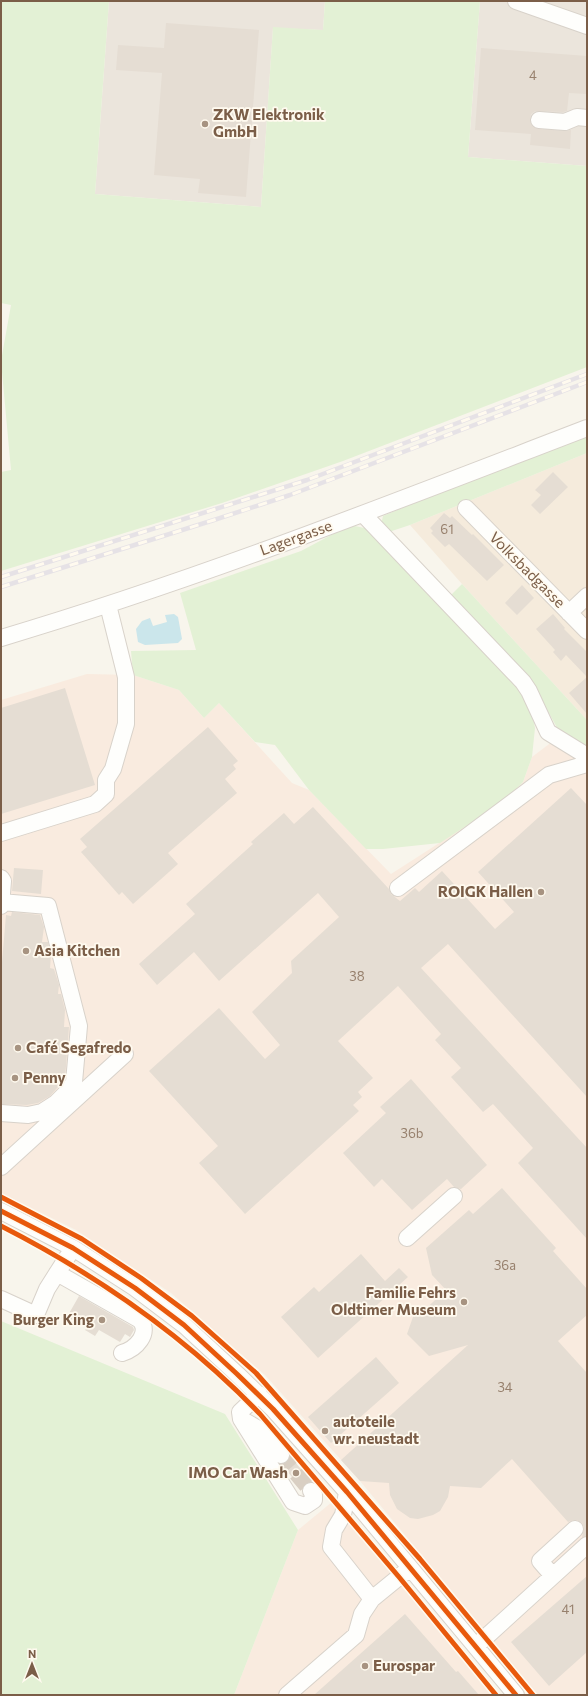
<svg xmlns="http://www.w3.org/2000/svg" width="588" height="1696" font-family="Commissioner,sans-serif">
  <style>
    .residential { fill: #f5ebdc }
    .commercial { fill: #f9ebdf }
    .industrial { fill: #ebe5dc }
    .green { fill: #e3f1d5 }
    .water { fill: #cbe6eb }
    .building { fill: #e5ddd3 }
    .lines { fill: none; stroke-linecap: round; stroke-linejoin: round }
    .minor-tunnel { stroke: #d9cfc3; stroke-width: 16; stroke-dasharray: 16 8; stroke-linecap: butt }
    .minor-casing { stroke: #d8d2ca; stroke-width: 18 }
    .minor { stroke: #fefefc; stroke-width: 16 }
    .rail-casing { stroke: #e6e2e6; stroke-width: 4.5 }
    .rail { stroke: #fffaef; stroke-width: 3; stroke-dasharray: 9; stroke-linecap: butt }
    .cycleway-casing { stroke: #fffaef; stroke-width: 8 }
    .cycleway { stroke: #e8590c; stroke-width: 5 }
    .poi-dot { fill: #a79381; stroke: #fffaef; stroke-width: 1.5 }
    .labels { text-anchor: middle; stroke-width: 3.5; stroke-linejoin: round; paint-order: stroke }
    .number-label { font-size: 13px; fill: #97806d }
    .poi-label { font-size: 15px; font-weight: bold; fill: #7b5e48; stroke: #fffaef; text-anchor: start }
    .street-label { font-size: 15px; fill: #7b5e48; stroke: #fffaef }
  </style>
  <rect width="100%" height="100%" fill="#f8f5ec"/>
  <path class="residential" d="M 587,453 L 587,720 L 462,584 L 410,525 Z"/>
  <path class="commercial" d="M 87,674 L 133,675 L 179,690 L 204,718 L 219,703 L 292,783 L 309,790 L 391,874 L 503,802 L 523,782 L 532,757 L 561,735 L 587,746 L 587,1695 L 538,1695 L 360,1481 L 265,1375 L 171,1293 L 76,1230 L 1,1193 L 1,700 Z
    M 332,1502 L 468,1661 L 495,1695 L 234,1695 L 298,1530 Z"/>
  <path class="industrial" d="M 109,1 L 325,1 L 323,30 L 273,28 L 261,207 L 95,194 Z
    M 480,1 L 587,1 L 587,166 L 468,157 Z"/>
  <path class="green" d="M 1,1 L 109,1 L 95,194 L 261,207 L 273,27 L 323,30 L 325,1 L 480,1 L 468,157 L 587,166 L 587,367 L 343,461 L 222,503 L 1,571 L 1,472 L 11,470 L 1,361 L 11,305 L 1,303 Z
    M 587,436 L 587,453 L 410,525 L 386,533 L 381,525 L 383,516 L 450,488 Z
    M 350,525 L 369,529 L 440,606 L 462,584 L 587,720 L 587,746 L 561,735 L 533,684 L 531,707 L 535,728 L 532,757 L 523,782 L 503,802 L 440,843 L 383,849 L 366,849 L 309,790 L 275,745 L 255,742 L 219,703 L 204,718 L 179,690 L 133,675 L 131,651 L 196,650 L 180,593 L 301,551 Z
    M 1,1321 L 225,1414 L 298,1530 L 234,1695 L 1,1695 Z"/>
  <path class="water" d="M 174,614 L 178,617 L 182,639 L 178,643 L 145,645 L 138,642 L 136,629 L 142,621 L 150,618 L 153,626 L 167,622 L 165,615 Z"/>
  <path class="building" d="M 166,23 L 259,30 L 246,197 L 198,193 L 200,179 L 154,175 L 162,73 L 116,70 L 118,45 L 164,48 Z
    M 481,48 L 587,56 L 587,94 L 569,93 L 567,111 L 563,112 L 535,111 L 531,114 L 530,119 L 531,124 L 538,129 L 564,131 L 571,130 L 570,149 L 530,145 L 531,134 L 475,130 Z
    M 553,472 L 568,487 L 540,514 L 531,505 L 541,495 L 535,490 Z
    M 444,513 L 450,518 L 452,516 L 472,535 L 473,534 L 504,565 L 487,581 L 449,544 L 445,547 L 431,533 L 433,531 L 430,528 Z
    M 522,585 L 534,598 L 517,615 L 505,603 Z
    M 553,614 L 565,628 L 564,629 L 587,652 L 587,677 L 566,655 L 561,661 L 553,652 L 555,650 L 536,629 Z
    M 587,677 L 587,714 L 569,693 Z
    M 65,688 L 95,785 L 1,814 L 1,708 Z
    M 208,727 L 238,761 L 233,765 L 236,769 L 225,779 L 237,793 L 168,853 L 178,864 L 133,904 L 122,892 L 119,895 L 81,852 L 87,847 L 80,839 Z
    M 571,788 L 587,805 L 587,1097 L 448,944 L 421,968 L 587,1148 L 587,1239 L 518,1163 L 533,1148 L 493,1104 L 483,1112 L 451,1077 L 461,1068 L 435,1040 L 441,1034 L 398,986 L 338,1041 L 373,1078 L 358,1092 L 362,1097 L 353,1105 L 359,1111 L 245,1214 L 199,1163 L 218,1146 L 149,1071 L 219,1008 L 265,1059 L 280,1045 L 252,1012 L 292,973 L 291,961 L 339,917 L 318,893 L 219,981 L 194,952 L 157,985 L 139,964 L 195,914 L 186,904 L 253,844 L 251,842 L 284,813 L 294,824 L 313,807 L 389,889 L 391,894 L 400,901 L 415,888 L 419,892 L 442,871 L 495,929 L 514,912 L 478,872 Z
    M 14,868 L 43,870 L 41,894 L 12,891 Z
    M 12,912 L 40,915 L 44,927 L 42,942 L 48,942 L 51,955 L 50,968 L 54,969 L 59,985 L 58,994 L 61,994 L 65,1010 L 64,1027 L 69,1027 L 65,1079 L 50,1096 L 38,1103 L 27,1105 L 1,1104 L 1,974 L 6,915 L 11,916 Z
    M 411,1079 L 487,1165 L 461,1189 L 454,1187 L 447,1179 L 412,1210 L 382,1179 L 374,1187 L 343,1153 L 386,1113 L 380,1107 Z
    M 502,1188 L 556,1248 L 553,1251 L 587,1289 L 587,1315 L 558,1341 L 587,1373 L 587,1536 L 582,1537 L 584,1527 L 582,1523 L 577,1520 L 573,1520 L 568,1522 L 512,1459 L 481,1488 L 450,1486 L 448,1497 L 440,1511 L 433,1515 L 418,1519 L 410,1518 L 397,1509 L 390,1495 L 389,1483 L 360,1481 L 341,1460 L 468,1345 L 429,1356 L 407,1334 L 414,1314 L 420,1314 L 446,1290 L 432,1275 L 426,1248 L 469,1210 L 473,1214 Z
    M 361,1254 L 385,1281 L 399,1268 L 408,1277 L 318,1358 L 281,1317 L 314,1287 L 319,1292 Z
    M 79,1296 L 133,1327 L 134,1330 L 130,1337 L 125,1334 L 120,1342 L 99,1330 L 95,1336 L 85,1330 L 87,1328 L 67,1317 Z
    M 376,1357 L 399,1383 L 331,1443 L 308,1417 Z
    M 290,1456 L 312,1482 L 305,1484 L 302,1489 L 281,1464 L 287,1462 Z
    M 587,1576 L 587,1652 L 549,1686 L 511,1642 Z
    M 405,1614 L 456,1672 L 458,1671 L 479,1695 L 314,1695 Z"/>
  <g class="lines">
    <path class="minor-tunnel" d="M 281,1455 L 311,1491"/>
    <g class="minor-casing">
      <path id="minor" d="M 516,1 L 587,26
        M 539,120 L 565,122 L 577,117 L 587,118
        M 466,508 L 587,631
        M 363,514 L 523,682 L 529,691 L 548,732 L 587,756
        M 569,613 L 587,596
        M 1,638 C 200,579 394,502 587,428
        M 1,833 L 95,804 L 106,794 L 106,780 L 113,769 L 126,724 L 126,677 L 108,605
        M 1,878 L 3,881 L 1,906
        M 398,888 L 549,775 L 587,764
        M 1,1113 L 28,1115 L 42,1112 L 56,1103 L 69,1090 L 74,1082 L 79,1026 L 48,906 L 1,902
        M 1,1167 L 125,1054
        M 1,1211 L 73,1248 L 135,1288 L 184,1325 L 237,1374 L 273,1409 L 347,1492 L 516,1695
        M 407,1238 L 454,1196
        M 57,1273 L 140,1320 C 151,1333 136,1349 122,1353
        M 1,1299 L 36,1315 L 47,1289 L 73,1248
        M 241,1419 L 240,1412 L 259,1394
        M 281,1455 L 262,1431 L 241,1419 L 293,1502 L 305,1506 L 314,1500 L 314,1495 L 311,1491
        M 347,1492 L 343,1515 L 334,1530 L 331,1547 L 372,1599
        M 553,1576 L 540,1561 L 575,1529
        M 476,1646 L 587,1545
        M 287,1695 L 356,1635 L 362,1614 L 372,1599 L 410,1568"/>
    </g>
    <use href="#minor" class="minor"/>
    <g class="rail-casing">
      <path id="rail" d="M 1,577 L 307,480 L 587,374
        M 1,587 L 214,520 L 290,495 L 587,382"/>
    </g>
    <use href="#rail" class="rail"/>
    <g class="cycleway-casing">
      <path id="cycleway" d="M 1,1197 L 82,1239 L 141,1278 L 192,1316 L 256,1373 L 420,1559 L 533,1695
        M 1,1211 L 73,1248 L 135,1288 L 184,1325 L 237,1374 L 273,1409 L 347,1492 L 516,1695
        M 1,1226 C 97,1275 185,1336 260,1414 L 399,1577 L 496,1695"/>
    </g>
    <use href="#cycleway" class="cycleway"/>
  </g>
  <g class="poi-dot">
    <circle cx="205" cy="124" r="4"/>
    <circle cx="541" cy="892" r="4"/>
    <circle cx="26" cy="951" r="4"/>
    <circle cx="18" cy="1048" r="4"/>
    <circle cx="15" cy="1078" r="4"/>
    <circle cx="464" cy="1302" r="4"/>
    <circle cx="102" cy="1320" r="4"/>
    <circle cx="325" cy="1431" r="4"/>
    <circle cx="296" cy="1473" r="4"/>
    <circle cx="365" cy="1666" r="4"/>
  </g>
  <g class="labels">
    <g class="number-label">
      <text x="533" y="80">4</text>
      <text x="447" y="534">61</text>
      <text x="357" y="981">38</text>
      <text x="412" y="1138">36b</text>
      <text x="505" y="1270">36a</text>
      <text x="505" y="1392">34</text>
      <text x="568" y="1614">41</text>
    </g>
    <g class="poi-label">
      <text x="213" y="120">ZKW Elektronik<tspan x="213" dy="17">GmbH</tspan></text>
      <text x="533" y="897" text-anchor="end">ROIGK Hallen</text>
      <text x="34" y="956">Asia Kitchen</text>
      <text x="26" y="1053">Café Segafredo</text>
      <text x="23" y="1083">Penny</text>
      <text x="456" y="1298" text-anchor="end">Familie Fehrs<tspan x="456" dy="17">Oldtimer Museum</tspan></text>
      <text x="94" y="1325" text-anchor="end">Burger King</text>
      <text x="333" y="1427">autoteile<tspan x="333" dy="17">wr. neustadt</tspan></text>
      <text x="288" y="1478" text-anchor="end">IMO Car Wash</text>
      <text x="373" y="1671">Eurospar</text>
    </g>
    <g class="street-label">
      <text transform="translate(296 538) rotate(-20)" y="5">Lagergasse</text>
      <text transform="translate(527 570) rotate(45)" y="5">Volksbadgasse</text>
    </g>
  </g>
  <rect width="588" height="1696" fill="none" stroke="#7b5e48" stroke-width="4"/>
  <g transform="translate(32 1664)" stroke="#fffaef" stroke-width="3" paint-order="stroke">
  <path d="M0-3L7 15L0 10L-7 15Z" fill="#7b5e48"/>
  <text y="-6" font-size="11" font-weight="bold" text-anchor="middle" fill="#7b5e48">N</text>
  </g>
</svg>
